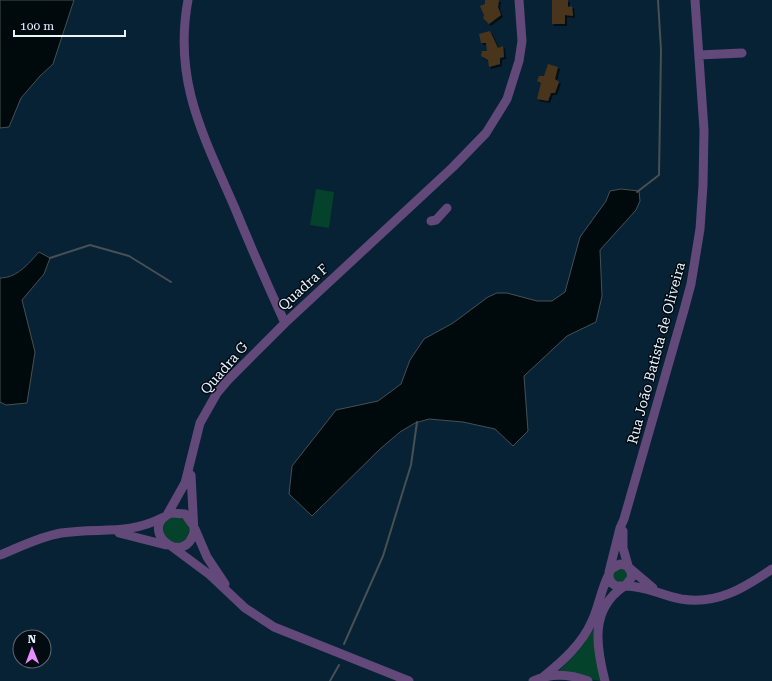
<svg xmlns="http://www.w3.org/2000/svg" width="772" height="681" font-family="'Roboto Serif',serif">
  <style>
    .green { fill: #04422c }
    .water { fill: #000a0c; stroke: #465055 }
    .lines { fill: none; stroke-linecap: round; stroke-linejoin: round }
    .stream { stroke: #465055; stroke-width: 2 }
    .building { fill: #48351b; filter: url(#shadow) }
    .minor { stroke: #624979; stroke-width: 9 }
    .labels { text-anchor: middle; stroke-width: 3; stroke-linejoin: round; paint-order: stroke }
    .street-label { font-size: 14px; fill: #e8f5ff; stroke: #020a12 }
  </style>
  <defs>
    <filter id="shadow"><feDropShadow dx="2" dy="2" stdDeviation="0" flood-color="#0009"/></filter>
  </defs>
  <rect width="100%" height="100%" fill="#072234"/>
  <path class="green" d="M 316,189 L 334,192 L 329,228 L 310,225 Z
    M163 530a13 13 0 1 1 26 0a13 13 0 1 1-26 0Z
    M 618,568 L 625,569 L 628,576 L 623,583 L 614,581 L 613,572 Z
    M 595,627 L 601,681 L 557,673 L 581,648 Z"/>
  <path class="water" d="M 0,0 L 74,0 L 53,64 L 40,76 L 21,98 L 9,127 L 0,128 Z
    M 621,189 L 639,191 L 640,201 L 636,210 L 600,250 L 602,296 L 596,322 L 567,336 L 524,376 L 528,431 L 513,446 L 495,429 L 463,422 L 429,419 L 415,423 L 400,432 L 380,449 L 312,516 L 289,494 L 292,466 L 336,410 L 378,401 L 401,384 L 410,360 L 424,339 L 453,323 L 488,297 L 497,293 L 507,293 L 537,301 L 552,301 L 565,292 L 580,237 L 606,201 L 610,191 Z
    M 39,252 L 50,258 L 44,274 L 22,300 L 35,352 L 27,403 L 6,405 L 0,402 L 0,278 C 17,278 28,264 39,252 Z"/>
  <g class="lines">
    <path class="stream" d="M 637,192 L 659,175 L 661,50 L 658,0
      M 50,258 L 90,245 L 129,256 L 171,282
      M 344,644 L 383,556 L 411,465 L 417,422
      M 330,681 L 339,665"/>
  </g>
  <path class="building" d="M 485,0 L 499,0 L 498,7 L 501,15 L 489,24 L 483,18 L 484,15 L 480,6 L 485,4 Z
    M 552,0 L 568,0 L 568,7 L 572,6 L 573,16 L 565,15 L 565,24 L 552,24 Z
    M 490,31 L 498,48 L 503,46 L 504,57 L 500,58 L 500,64 L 489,67 L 488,60 L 481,56 L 482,51 L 487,51 L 486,43 L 481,43 L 479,34 Z
    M 548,64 L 558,67 L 555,79 L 559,82 L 555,93 L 551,93 L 548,101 L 537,99 L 541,83 L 537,81 L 539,76 L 544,76 Z"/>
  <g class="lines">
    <path class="minor" d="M 188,0 C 173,80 203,135 234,206 C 250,245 267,284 285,323
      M 699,55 L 742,53
      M 431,221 L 436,220 L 447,208
      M 191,475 L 194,532 C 184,569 136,529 171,513 L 185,514 L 193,525
      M 167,515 L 185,483 L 200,423 L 217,393 L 228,380 L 285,323 L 453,167 L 486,133 L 507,99 L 519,61 L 522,41 L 519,0
      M 195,529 L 207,557 L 225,584
      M 623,531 L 623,548 L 629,569
      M 119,533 L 166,545
      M 171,546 L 210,575 L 245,608 L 274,627 L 409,681
      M 0,555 C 20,547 39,537 61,533 C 100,527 127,536 164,517
      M 630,569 L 632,577 L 625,586 L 616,586 C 609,582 607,576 611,569 L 620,564 L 627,566 L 653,588
      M 609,572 L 620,528 L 624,519 L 684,310 L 691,284 L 700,229 L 703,185 L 704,130 L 695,0
      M 625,586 C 647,586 660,595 681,599 C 717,605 744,588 772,569
      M 543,677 C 563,661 582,644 592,621 C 599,606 601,589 609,574
      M 533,681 C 551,673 570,674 588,681
      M 605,681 C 596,646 590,610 623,587"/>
  </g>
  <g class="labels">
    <g class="street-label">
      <text transform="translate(303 287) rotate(-42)" y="5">Quadra F</text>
      <text transform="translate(656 353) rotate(-75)" y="5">Rua João Batista de Oliveira</text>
      <text transform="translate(224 368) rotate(-49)" y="5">Quadra G</text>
    </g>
  </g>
  <g transform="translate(32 649) rotate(359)"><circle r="19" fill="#020a12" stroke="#5e6871"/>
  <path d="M0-3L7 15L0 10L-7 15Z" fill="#e98dfe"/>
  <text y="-6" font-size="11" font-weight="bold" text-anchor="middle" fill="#e8f5ff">N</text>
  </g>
  <path d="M14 30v6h111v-6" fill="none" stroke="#e8f5ff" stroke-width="2"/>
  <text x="20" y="30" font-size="12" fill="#e8f5ff" stroke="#020a12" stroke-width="3" paint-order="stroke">100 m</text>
</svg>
